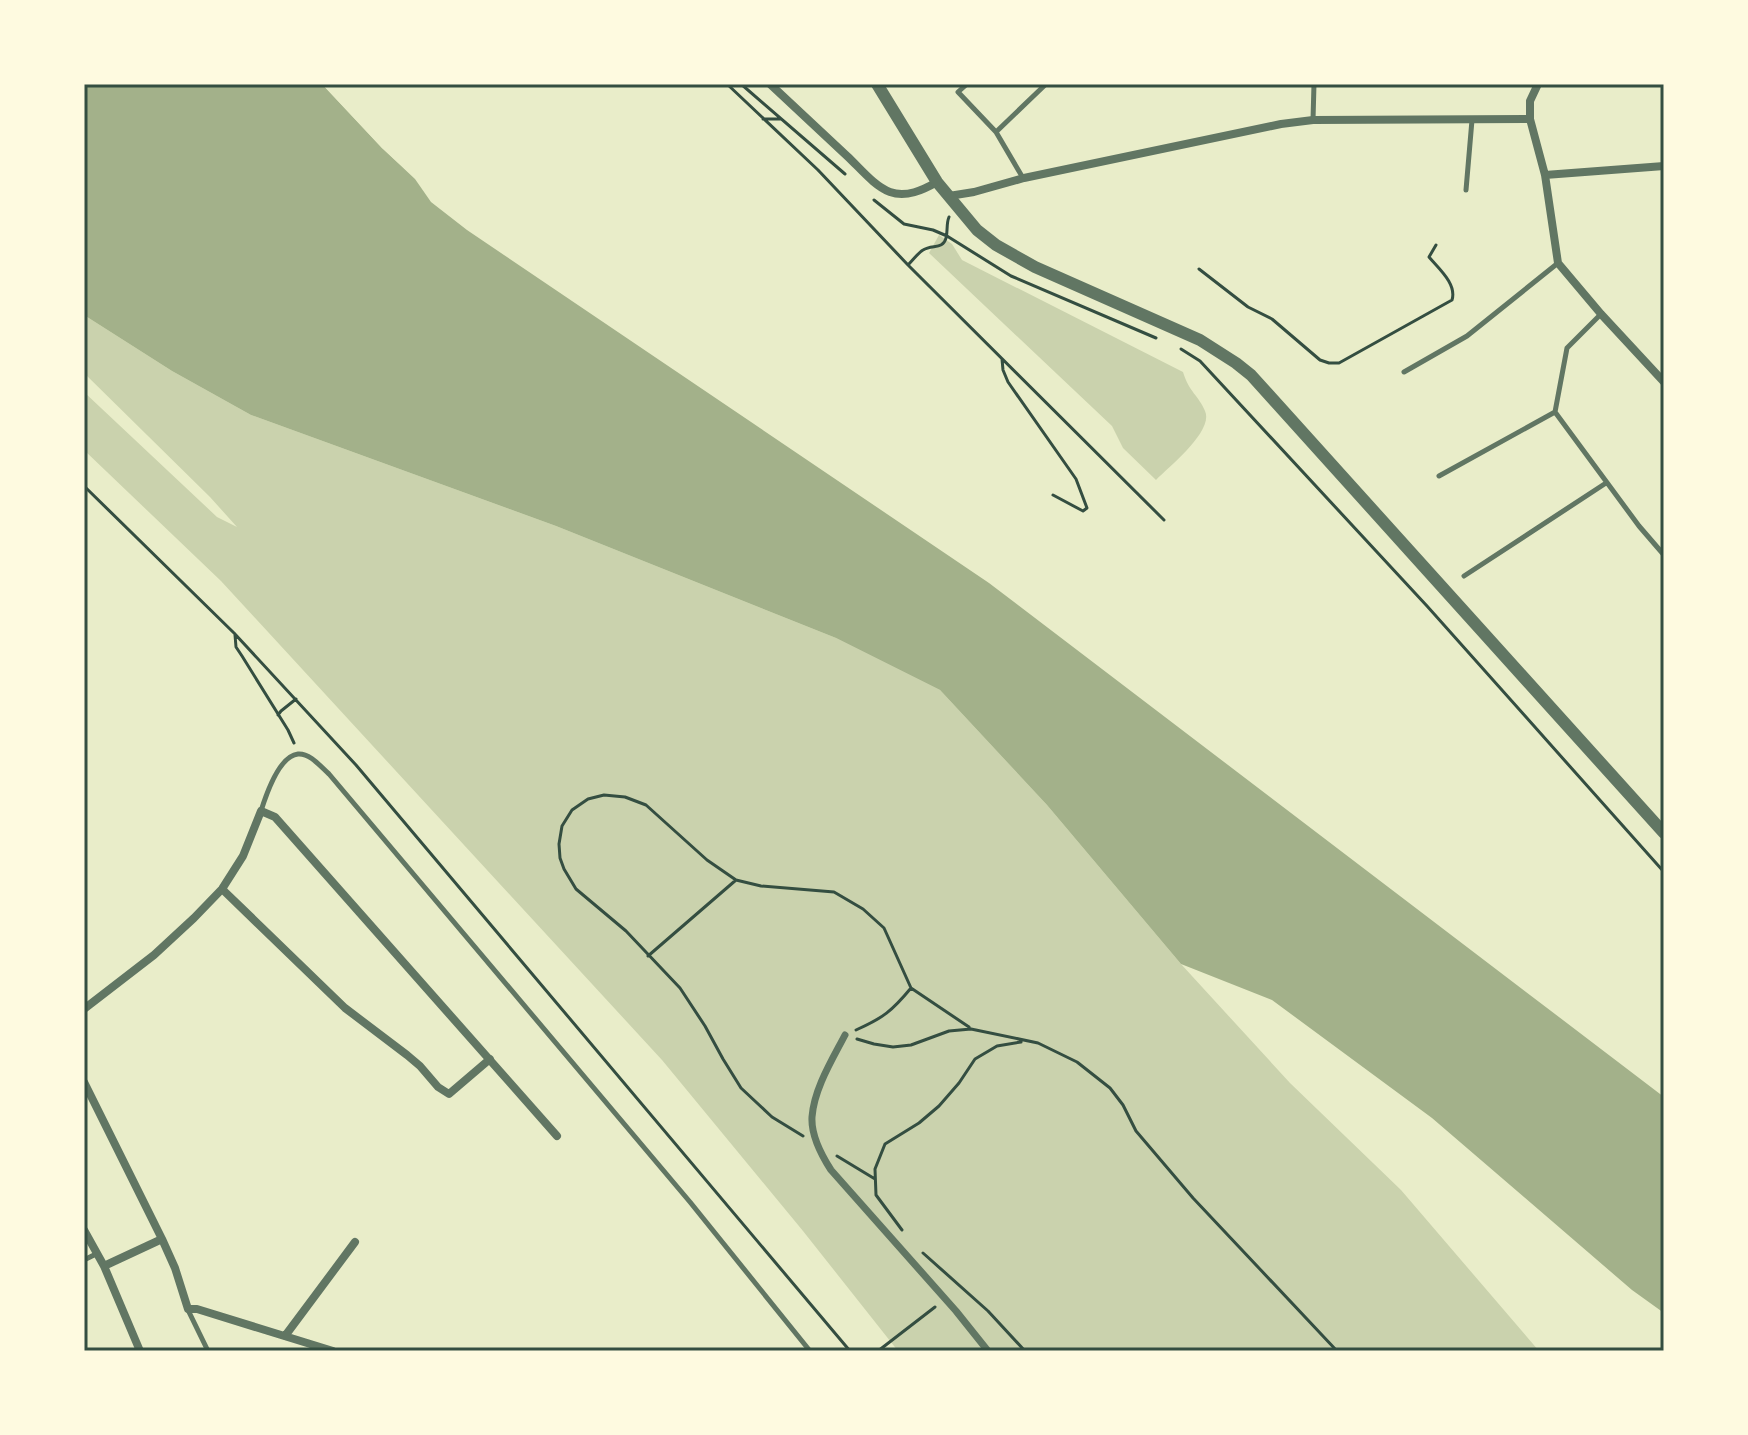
<svg xmlns="http://www.w3.org/2000/svg" width="1748" height="1435" font-family="Raleway,sans-serif">
  <style>
    .green { fill: #cad2ad }
    .water { fill: #a3b18a }
    .pier { fill: #e9edc9 }
    .lines { fill: none; stroke-linecap: round; stroke-linejoin: round }
    .path { stroke: #344e41; stroke-width: 3 }
    .service { stroke: #617663; stroke-width: 5 }
    .pedestrian { stroke: #617663; stroke-width: 7 }
    .minor { stroke: #617663; stroke-width: 8 }
    .tertiary { stroke: #617663; stroke-width: 12 }
    .neatline { fill: none; stroke: #344e41; stroke-width: 3 }
  </style>
  <rect width="100%" height="100%" fill="#e9edc9"/>
  <path class="green" d="M 939,235 L 952,244 L 962,260 L 1183,372 C 1189,392 1199,396 1205,411 C 1214,431 1170,466 1156,480 L 1123,448 L 1112,426 L 929,253 Z
    M 84,315 L 172,371 L 251,415 L 556,526 L 836,638 L 940,690 L 1047,805 L 1181,964 L 1290,1083 L 1401,1190 L 1539,1351 L 898,1351 L 803,1231 L 662,1060 L 221,581 L 84,450 L 84,392 L 217,517 L 237,527 L 210,497 L 84,373 Z"/>
  <path class="water" d="M 84,84 L 322,84 L 382,148 L 415,179 L 431,202 L 467,230 L 989,583 L 1664,1097 L 1664,1313 L 1632,1290 L 1432,1118 L 1272,1000 L 1181,964 L 1047,805 L 940,690 L 836,638 L 556,526 L 251,415 L 172,371 L 84,315 Z"/>
  <path class="pier" d="M 322,84 L 328,84 L 385,145 L 418,176 L 427,189 L 382,148 Z"/>
  <g class="lines">
    <path class="path" d="M 727,84 L 818,170 L 908,265 L 1164,520
      M 741,84 L 845,174
      M 763,119 L 780,119
      M 874,200 L 904,224 L 933,230 L 947,236 L 1011,276 L 1156,338
      M 908,265 C 913,260 918,253 923,250 C 932,244 943,250 946,238 C 948,231 946,224 949,217
      M 1199,269 L 1248,307 L 1272,319 L 1320,360 L 1329,363 L 1339,363 L 1452,300 C 1457,284 1439,269 1429,257 L 1436,245
      M 1181,349 L 1200,361 L 1427,606 L 1664,872
      M 1002,359 L 1003,370 L 1008,382 L 1076,479 L 1087,508 L 1083,511 L 1053,495
      M 84,486 L 234,633 L 356,765 L 850,1351
      M 235,635 L 236,647 L 242,656 L 288,730 L 294,743
      M 278,715 L 281,711 L 296,699
      M 648,956 L 736,880
      M 856,1030 C 883,1018 892,1011 911,988 L 969,1027
      M 857,1039 L 874,1044 L 893,1047 L 911,1045 L 949,1031 L 971,1029 L 1038,1043 L 1077,1062 L 1110,1088 L 1123,1105 L 1136,1131 L 1193,1198 L 1337,1351
      M 803,1136 L 772,1117 L 741,1088 L 723,1059 L 705,1026 L 680,988 L 626,931 L 576,889 L 564,869 L 560,858 L 559,844 L 562,826 L 572,810 L 588,799 L 604,795 L 625,797 L 646,805 L 707,860 L 736,880 L 761,886 L 834,892 L 863,909 L 884,928 L 911,988
      M 837,1156 L 875,1179
      M 902,1230 L 876,1195 L 875,1169 L 885,1144 L 919,1123 L 939,1106 L 959,1083 L 975,1059 L 997,1046 L 1021,1042
      M 923,1253 L 988,1311 L 1025,1351
      M 878,1351 L 935,1307"/>
    <path class="service" d="M 967,84 L 958,92 L 996,132 L 1023,178
      M 1313,120 L 1314,84
      M 996,132 L 1046,84
      M 1466,190 L 1472,120
      M 1600,315 L 1567,348 L 1555,412 L 1639,526 L 1664,555
      M 1404,372 L 1467,336 L 1558,263
      M 1439,476 L 1555,412
      M 1464,576 L 1606,483
      M 261,811 C 266,795 279,756 298,754 C 310,753 321,767 329,774 L 690,1202 L 810,1351
      M 84,1260 L 96,1254
      M 188,1310 L 208,1351"/>
    <path class="pedestrian" d="M 845,1035 C 832,1060 814,1089 812,1117 C 811,1135 822,1156 831,1170 L 956,1311 L 988,1351"/>
    <path class="minor" d="M 770,84 C 796,108 821,132 847,156 C 860,168 874,186 890,192 C 906,198 923,190 937,182
      M 1538,84 L 1530,101 L 1530,119 L 1545,175 L 1558,263 L 1601,314 L 1664,382
      M 1545,175 L 1664,166
      M 949,196 L 974,192 L 1024,178 L 1281,124 L 1313,120 L 1530,119
      M 222,889 L 345,1008 L 407,1055 L 420,1066 L 438,1087 L 449,1094 L 490,1059
      M 84,1009 L 154,955 L 194,918 L 222,889 L 243,856 L 261,811 L 275,817 L 557,1136
      M 84,1082 L 162,1239 L 175,1268 L 188,1309 L 197,1309 L 333,1351
      M 84,1230 L 104,1266 L 140,1351
      M 104,1266 L 162,1239
      M 285,1336 L 355,1242"/>
    <path class="tertiary" d="M 877,84 L 937,182 L 977,230 L 996,245 L 1035,267 L 1200,340 L 1236,363 L 1251,375 L 1664,833"/>
  </g>
  <rect width="1748" height="1435" fill="none" stroke="#fefae0" stroke-width="172"/>
  <rect x="86" y="86" width="1576" height="1263" class="neatline"/>
</svg>
